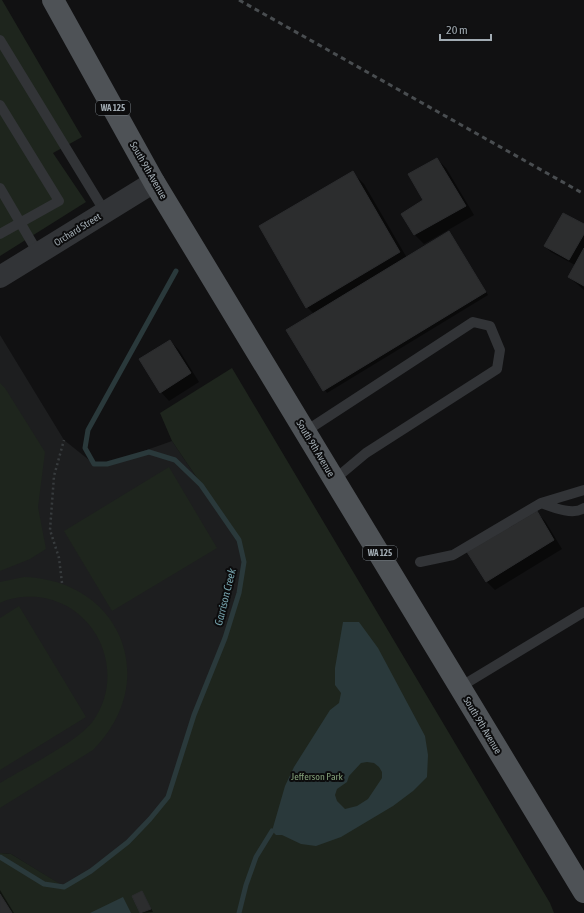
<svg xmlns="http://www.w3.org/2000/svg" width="584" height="913" font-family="'Asap Condensed',sans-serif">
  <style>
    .built { fill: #1d1e1f }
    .green { fill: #1e251d }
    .water { fill: #2a393b; fill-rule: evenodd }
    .shadow { fill: #0007 }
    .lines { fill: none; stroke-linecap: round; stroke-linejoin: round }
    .stream { stroke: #2a393b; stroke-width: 5 }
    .building { fill: #2c2d2e; stroke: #2b2c2e }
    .path { stroke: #383c3e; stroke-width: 2.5; stroke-dasharray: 2 3; stroke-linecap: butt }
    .service { stroke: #323437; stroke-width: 10 }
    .tertiary { stroke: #323437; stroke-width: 22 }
    .primary { stroke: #4e5256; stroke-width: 22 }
    .rail { stroke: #494d50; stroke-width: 3; stroke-dasharray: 5 4; stroke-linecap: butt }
    .labels { text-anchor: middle; stroke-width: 4; stroke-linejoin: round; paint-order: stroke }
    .shield { fill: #0c0c0d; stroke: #757c81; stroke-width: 1 }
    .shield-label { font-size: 9px; font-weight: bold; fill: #a2acb3 }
    .street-label { font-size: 10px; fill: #a2acb3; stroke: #0c0c0d }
    .park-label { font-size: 10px; fill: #819f78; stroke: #0c0c0d }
    .water-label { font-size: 11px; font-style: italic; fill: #78a6b0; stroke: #0c0c0d }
  </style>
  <rect width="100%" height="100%" fill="#111112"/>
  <path class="built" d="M 0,335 L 64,440 L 94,464 L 107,464 L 172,441 L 239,540 L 244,562 L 239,593 L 225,638 L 194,715 L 168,797 L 128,842 L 91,871 L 64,887 L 11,854 L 0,853 Z"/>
  <path class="green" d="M 0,0 L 2,0 L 82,137 L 53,153 L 86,202 L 0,256 Z
    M 232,368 L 550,903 L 554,913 L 0,913 L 0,853 L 11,854 L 65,887 L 91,871 L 128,842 L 168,797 L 194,715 L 225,638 L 239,593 L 244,562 L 239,540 L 172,441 L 160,413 Z
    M 0,383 L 5,388 L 45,452 L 38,507 L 46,549 L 30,559 L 0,571 Z
    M 169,467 L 217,548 L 112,611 L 64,531 Z
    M 24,577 C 121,580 162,681 93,750 L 0,808 L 0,783 C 23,769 79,741 93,721 C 127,673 98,604 38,597 C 26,596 11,597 0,603 L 0,582 Z
    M 19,606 L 86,717 L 0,770 L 0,618 Z"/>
  <path class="water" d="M 343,622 L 359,622 L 378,648 L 425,736 L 428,755 L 427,777 L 413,791 L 393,806 L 341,837 L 316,846 L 301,844 L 282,835 L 276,835 L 272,831 L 285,786 L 294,767 L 330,710 L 339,703 L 341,693 L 335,685 L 335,668 ZM 367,762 L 374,763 L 379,767 L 382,772 L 382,778 L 368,799 L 357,806 L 345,809 L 337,801 L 335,795 L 337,789 L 347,782 L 349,776 L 361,763 Z
    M 123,897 L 131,913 L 90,913 Z"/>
  <path class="shadow" d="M 437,159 L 446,168 L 474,215 L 424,244 L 415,235 L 403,214 L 424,201 Z
    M 353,173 L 364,184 L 407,258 L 451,235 L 488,295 L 327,393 L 287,330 L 314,314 L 307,307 Z
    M 584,225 L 584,290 L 569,277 L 575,265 L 551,252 L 545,246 Z
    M 170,341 L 179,350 L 199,382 L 169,401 L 161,392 Z
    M 537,513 L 545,521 L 562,549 L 495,590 L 486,581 Z
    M 0,890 L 14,913 L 0,913 Z
    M 142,893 L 144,895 L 153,912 L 142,913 L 133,897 Z"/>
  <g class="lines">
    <path class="stream" d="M 0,857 L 44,884 L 64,887 L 91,871 L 128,842 L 150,819 L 168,797 L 194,715 L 225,638 L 239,593 L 244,562 L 239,540 L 201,485 L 175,460 L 149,452 L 107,464 L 94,464 L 85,448 L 88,430 L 176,271
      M 239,913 L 246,885 L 256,857 L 272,831"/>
  </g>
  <path class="building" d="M 437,158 L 466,206 L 414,235 L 401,214 L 423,200 L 408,174 Z
    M 353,171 L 400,252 L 306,308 L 259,226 Z
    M 563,213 L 584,224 L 584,234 L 569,260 L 544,246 Z
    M 449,231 L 486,292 L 323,391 L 286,330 Z
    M 584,248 L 584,286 L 568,277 Z
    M 170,340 L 191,373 L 160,393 L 139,359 Z
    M 537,511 L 554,540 L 486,582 L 467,552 Z
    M 142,891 L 151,909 L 140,913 L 132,896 Z
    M 0,894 L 12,913 L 0,913 Z"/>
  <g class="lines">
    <path class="path" d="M 62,583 L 59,558 L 50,530 L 54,476 L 64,440"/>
    <path class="service" d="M 0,40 L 105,212
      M 0,105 L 59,201 L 0,234
      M 0,188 L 38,253
      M 306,431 L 473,322 L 490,326 L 500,350 L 497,369 L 366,453 L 335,479
      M 541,503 L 584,490
      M 420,562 L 453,555 L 541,503 C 552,507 573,516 584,508
      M 460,687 L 584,612"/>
    <path class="tertiary" d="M 0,277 L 154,182"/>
    <path class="primary" d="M 53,0 L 154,182 L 584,892"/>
    <path class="rail" d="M 239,0 L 584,194"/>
  </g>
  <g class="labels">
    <g class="shield">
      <rect x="96" y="101" width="34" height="14" rx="3"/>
      <rect x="363" y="546" width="34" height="14" rx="3"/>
    </g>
    <g class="shield-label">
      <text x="113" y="111">WA 125</text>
      <text x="380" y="556">WA 125</text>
    </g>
    <g class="street-label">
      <text transform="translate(149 170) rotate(60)" y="4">South 9th Avenue</text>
      <text transform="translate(77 229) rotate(-32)" y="4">Orchard Street</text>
      <text transform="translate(316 448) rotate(59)" y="4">South 9th Avenue</text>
      <text transform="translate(483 725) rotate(59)" y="4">South 9th Avenue</text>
    </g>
    <g class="park-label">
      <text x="317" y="780">Jefferson Park</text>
    </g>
    <g class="water-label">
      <text transform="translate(225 597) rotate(-76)" y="4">Garrison Creek</text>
    </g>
  </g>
  <path d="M440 34v6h51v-6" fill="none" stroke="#a2acb3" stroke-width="2"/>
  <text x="446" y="34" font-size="12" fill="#a2acb3" stroke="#0c0c0d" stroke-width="3" paint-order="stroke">20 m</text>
</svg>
